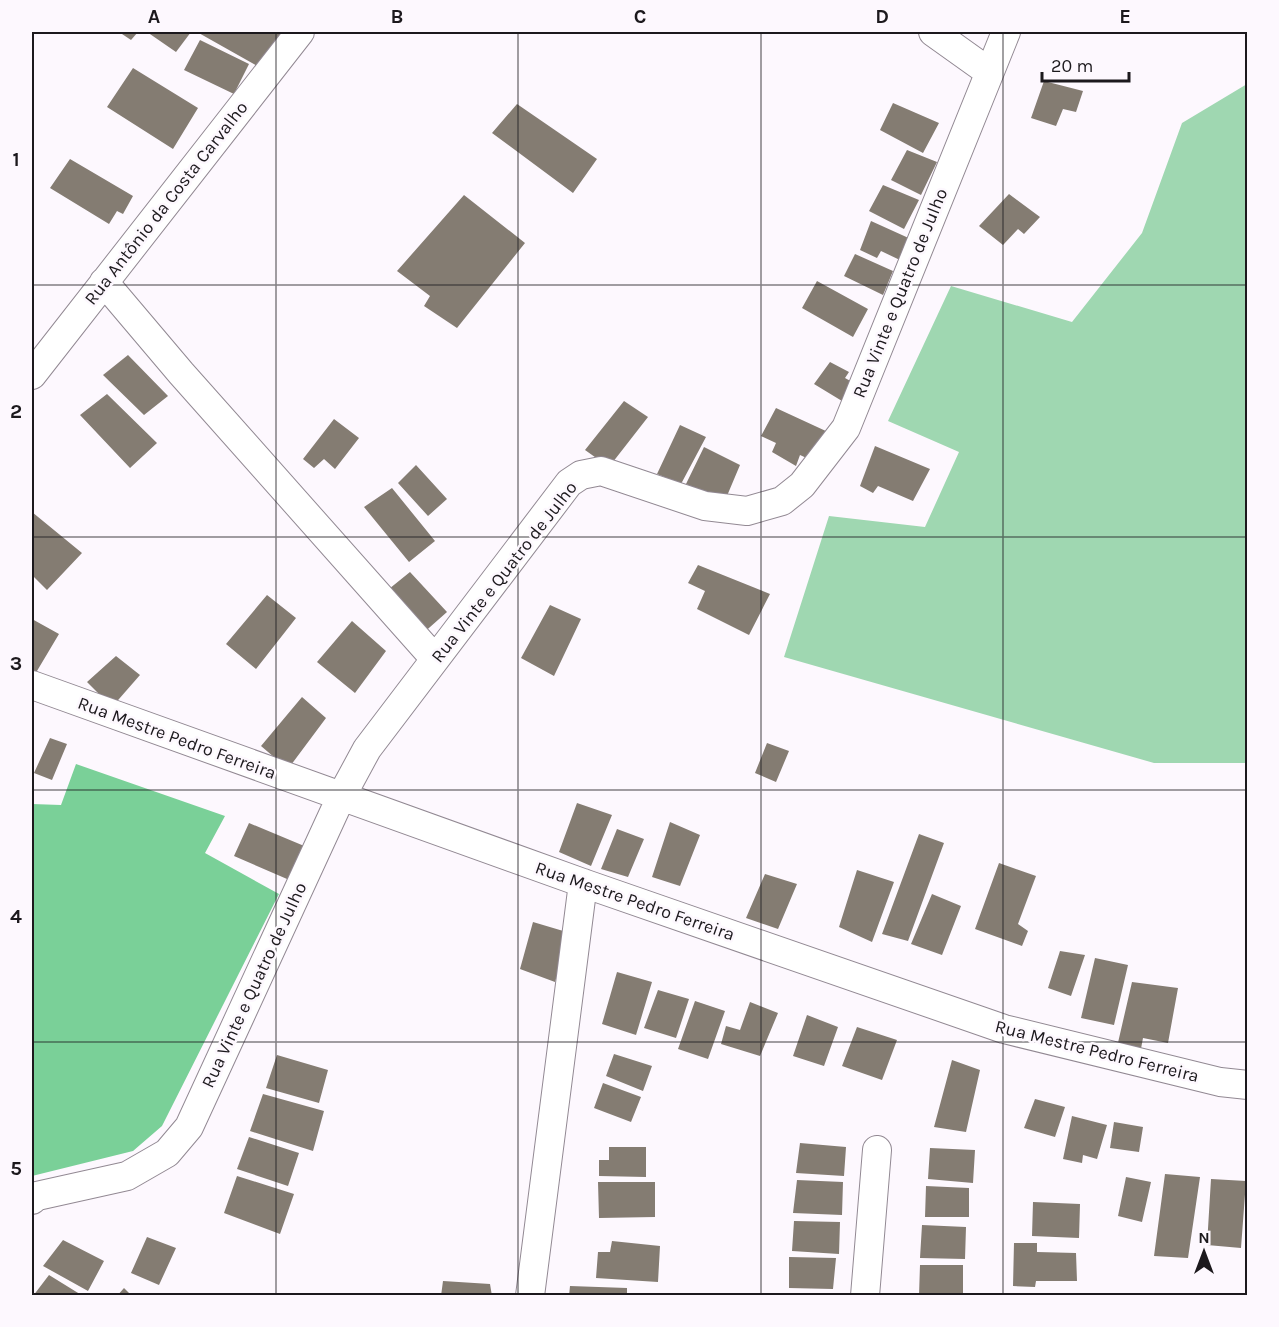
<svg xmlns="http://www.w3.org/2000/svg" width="1279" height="1327" font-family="Karla,sans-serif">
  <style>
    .green { fill: #9fd7b1 }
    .forest { fill: #7ad098 }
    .building { fill: #847c72 }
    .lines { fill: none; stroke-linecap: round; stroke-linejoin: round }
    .minor-casing { stroke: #928993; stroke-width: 30 }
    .minor { stroke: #fff; stroke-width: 28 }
    .grid { fill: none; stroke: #1c191d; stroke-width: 1.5; stroke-opacity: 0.55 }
    .labels { text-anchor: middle; stroke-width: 5; stroke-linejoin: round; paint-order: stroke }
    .street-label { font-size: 18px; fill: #1c191d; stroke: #fdf8fe }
    .neatline { fill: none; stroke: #1c191d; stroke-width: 2 }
    .grid-label { font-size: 20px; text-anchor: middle; font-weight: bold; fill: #1c191d }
  </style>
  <rect width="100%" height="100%" fill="#fdf8fe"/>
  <path class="green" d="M 1247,84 L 1247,763 L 1154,763 L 784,657 L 829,516 L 925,527 L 959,452 L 888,421 L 951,286 L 1072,322 L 1142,233 L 1182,123 Z"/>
  <path class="forest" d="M 76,764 L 225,816 L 205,853 L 279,894 L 162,1126 L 133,1151 L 32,1176 L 32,804 L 61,805 Z"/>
  <path class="building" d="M 119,32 L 138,32 L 131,40 Z
    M 147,32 L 191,32 L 176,52 Z
    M 197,32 L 283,32 L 259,67 Z
    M 200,40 L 249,64 L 234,94 L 184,70 Z
    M 133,68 L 198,108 L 173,149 L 107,107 Z
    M 1044,81 L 1083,91 L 1076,112 L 1063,109 L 1056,126 L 1031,118 Z
    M 893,103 L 939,123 L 923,153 L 880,130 Z
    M 517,104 L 597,159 L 573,193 L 492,133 Z
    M 907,150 L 937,162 L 921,195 L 891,180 Z
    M 70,159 L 133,196 L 123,214 L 117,211 L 109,224 L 50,188 Z
    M 883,185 L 919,200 L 904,229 L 869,211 Z
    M 1009,194 L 1040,217 L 1024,234 L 1018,229 L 1003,245 L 979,226 Z
    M 464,195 L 525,243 L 457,328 L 424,306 L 430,296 L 397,271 Z
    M 871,221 L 913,240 L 902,261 L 881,251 L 877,258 L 860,250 Z
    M 855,254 L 893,271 L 883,295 L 844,276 Z
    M 817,281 L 868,309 L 853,337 L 802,308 Z
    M 128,355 L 168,396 L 144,415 L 103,375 Z
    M 830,362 L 849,372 L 845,378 L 854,383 L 842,401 L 814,384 Z
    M 107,394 L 157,443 L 130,468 L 80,415 Z
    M 624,401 L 648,417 L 609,467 L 585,450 Z
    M 776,408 L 828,432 L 813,461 L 800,455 L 796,466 L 772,452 L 776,443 L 761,436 Z
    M 334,419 L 359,438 L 335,469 L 324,459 L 314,468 L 303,459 Z
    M 680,425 L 706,437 L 681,484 L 657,474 Z
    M 875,446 L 930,469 L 913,501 L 878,486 L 873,493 L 860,486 Z
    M 704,447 L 740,465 L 724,503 L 686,484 Z
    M 416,465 L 447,499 L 428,516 L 398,483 Z
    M 392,488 L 435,541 L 409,562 L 364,507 Z
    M 32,512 L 82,553 L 47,590 L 32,575 Z
    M 698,565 L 770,594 L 749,635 L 697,609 L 705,591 L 688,583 Z
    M 410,572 L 447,612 L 421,635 L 384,593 Z
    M 267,595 L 296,618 L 256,669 L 226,644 Z
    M 550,605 L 581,619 L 554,676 L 521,658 Z
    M 32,619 L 59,634 L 34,676 L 32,674 Z
    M 352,621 L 386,651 L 355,693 L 317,662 Z
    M 116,656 L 140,675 L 112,707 L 87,682 Z
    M 302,697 L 326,718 L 288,769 L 261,746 Z
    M 50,738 L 67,744 L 52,780 L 34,773 Z
    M 767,743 L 789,751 L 776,782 L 755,773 Z
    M 577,803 L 612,815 L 591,866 L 559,852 Z
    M 670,822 L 700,835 L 680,886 L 652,877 Z
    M 249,823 L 309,848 L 294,882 L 234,856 Z
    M 617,829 L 644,839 L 628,877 L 601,869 Z
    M 919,834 L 944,843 L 908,941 L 882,934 Z
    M 999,863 L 1036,876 L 1018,924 L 1028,931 L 1022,946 L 975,929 Z
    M 857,870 L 894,882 L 872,942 L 839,927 Z
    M 765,874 L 797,884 L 778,929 L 746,918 Z
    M 932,894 L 961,906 L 942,955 L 911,944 Z
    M 533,922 L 570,933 L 555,982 L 520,969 Z
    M 1060,951 L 1085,955 L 1071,996 L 1048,988 Z
    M 1095,958 L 1128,965 L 1114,1025 L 1081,1018 Z
    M 617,972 L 652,982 L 636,1035 L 602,1024 Z
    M 1132,982 L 1178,988 L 1168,1043 L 1143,1038 L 1140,1054 L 1117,1047 Z
    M 658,990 L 689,999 L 676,1038 L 644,1028 Z
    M 695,1001 L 725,1011 L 708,1059 L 678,1049 Z
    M 750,1002 L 778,1013 L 760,1056 L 721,1044 L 726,1026 L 740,1030 Z
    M 807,1015 L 838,1027 L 824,1066 L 793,1056 Z
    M 857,1027 L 897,1040 L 882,1080 L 842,1066 Z
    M 614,1054 L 652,1066 L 643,1091 L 606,1076 Z
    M 277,1055 L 328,1070 L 319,1103 L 266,1088 Z
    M 952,1060 L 980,1070 L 966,1132 L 934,1127 Z
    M 603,1083 L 641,1097 L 631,1122 L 594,1108 Z
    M 263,1094 L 324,1111 L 313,1151 L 250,1131 Z
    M 1035,1099 L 1065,1107 L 1055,1137 L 1024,1128 Z
    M 1072,1116 L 1107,1125 L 1097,1159 L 1083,1155 L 1082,1163 L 1063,1159 Z
    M 1114,1122 L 1143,1127 L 1139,1152 L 1110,1148 Z
    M 249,1137 L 299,1153 L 288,1186 L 237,1169 Z
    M 800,1143 L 846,1147 L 844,1176 L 796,1173 Z
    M 609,1147 L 646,1147 L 646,1177 L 599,1176 L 599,1160 L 609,1160 Z
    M 930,1148 L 975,1150 L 973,1183 L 928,1179 Z
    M 1165,1174 L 1200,1177 L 1188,1258 L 1154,1256 Z
    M 237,1176 L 294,1194 L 280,1234 L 224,1213 Z
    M 1126,1177 L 1151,1182 L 1142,1222 L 1118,1216 Z
    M 1211,1179 L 1246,1181 L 1241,1248 L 1207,1245 Z
    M 797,1180 L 843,1182 L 842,1215 L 793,1213 Z
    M 598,1182 L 655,1182 L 655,1217 L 599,1218 Z
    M 926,1186 L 969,1188 L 969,1217 L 925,1217 Z
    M 1033,1202 L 1080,1204 L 1079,1238 L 1032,1236 Z
    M 794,1221 L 840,1222 L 839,1254 L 792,1251 Z
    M 922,1225 L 966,1227 L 965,1259 L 920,1258 Z
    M 147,1237 L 176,1248 L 159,1285 L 131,1273 Z
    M 63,1240 L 104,1261 L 88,1291 L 43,1266 Z
    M 612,1241 L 660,1246 L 658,1282 L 596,1278 L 598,1252 L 610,1252 Z
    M 1014,1243 L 1037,1243 L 1037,1252 L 1076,1253 L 1077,1281 L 1036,1281 L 1035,1287 L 1013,1286 Z
    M 789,1257 L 836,1258 L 833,1289 L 789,1288 Z
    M 920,1265 L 963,1265 L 963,1296 L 919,1296 Z
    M 49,1275 L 83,1296 L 33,1296 Z
    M 443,1281 L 490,1284 L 492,1296 L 441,1296 Z
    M 570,1286 L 627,1288 L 627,1296 L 569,1296 Z
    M 124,1288 L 132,1296 L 117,1296 Z"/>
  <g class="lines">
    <g class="minor-casing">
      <path id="minor" d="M 933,32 L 989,72
        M 104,282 L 181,373 L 435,659
        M 32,375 L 300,32
        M 32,685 L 583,883 L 1004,1029 L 1220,1082 L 1248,1085
        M 32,1200 L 37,1196 L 127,1176 L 167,1153 L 189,1127 L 341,797 L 367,749 L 569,483 L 581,475 L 601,471 L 705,506 L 747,511 L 782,501 L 802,485 L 846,428 L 1006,32
        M 530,1296 L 583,883
        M 865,1296 L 877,1150"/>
    </g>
    <use href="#minor" class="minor"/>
  </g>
  <path class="grid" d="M 276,32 L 276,1296M 518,32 L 518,1296M 761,32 L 761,1296M 1003,32 L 1003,1296M 32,285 L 1248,285M 32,537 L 1248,537M 32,790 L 1248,790M 32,1042 L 1248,1042"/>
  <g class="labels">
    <g class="street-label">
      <text transform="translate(166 203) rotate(-52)" y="6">Rua Antônio da Costa Carvalho</text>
      <text transform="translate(900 293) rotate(-68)" y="6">Rua Vinte e Quatro de Julho</text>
      <text transform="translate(504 572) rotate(-52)" y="6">Rua Vinte e Quatro de Julho</text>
      <text transform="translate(177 738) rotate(20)" y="6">Rua Mestre Pedro Ferreira</text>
      <text transform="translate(635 901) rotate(19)" y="6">Rua Mestre Pedro Ferreira</text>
      <text transform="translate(254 985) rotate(-65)" y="6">Rua Vinte e Quatro de Julho</text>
      <text transform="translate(1097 1051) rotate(14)" y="6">Rua Mestre Pedro Ferreira</text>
    </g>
  </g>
  <rect width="1279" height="1327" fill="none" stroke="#fdf8fe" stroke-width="66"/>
  <g transform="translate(1204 1252)" stroke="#fdf8fe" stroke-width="4.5" paint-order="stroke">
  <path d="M0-4.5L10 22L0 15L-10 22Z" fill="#1c191d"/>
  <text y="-9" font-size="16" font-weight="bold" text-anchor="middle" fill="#1c191d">N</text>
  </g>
  <path d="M1042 72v9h87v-9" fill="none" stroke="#1c191d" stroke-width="3"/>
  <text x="1051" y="72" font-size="18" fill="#1c191d" stroke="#fdf8fe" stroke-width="4.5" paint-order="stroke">20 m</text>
  <rect x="33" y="33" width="1213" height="1261" class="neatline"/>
  <g class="grid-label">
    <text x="154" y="23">A</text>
    <text x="397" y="23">B</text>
    <text x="640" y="23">C</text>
    <text x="882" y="23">D</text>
    <text x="1125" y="23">E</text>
    <text x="16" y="166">1</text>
    <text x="16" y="418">2</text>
    <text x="16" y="670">3</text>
    <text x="16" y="923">4</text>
    <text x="16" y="1175">5</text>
  </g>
</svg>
